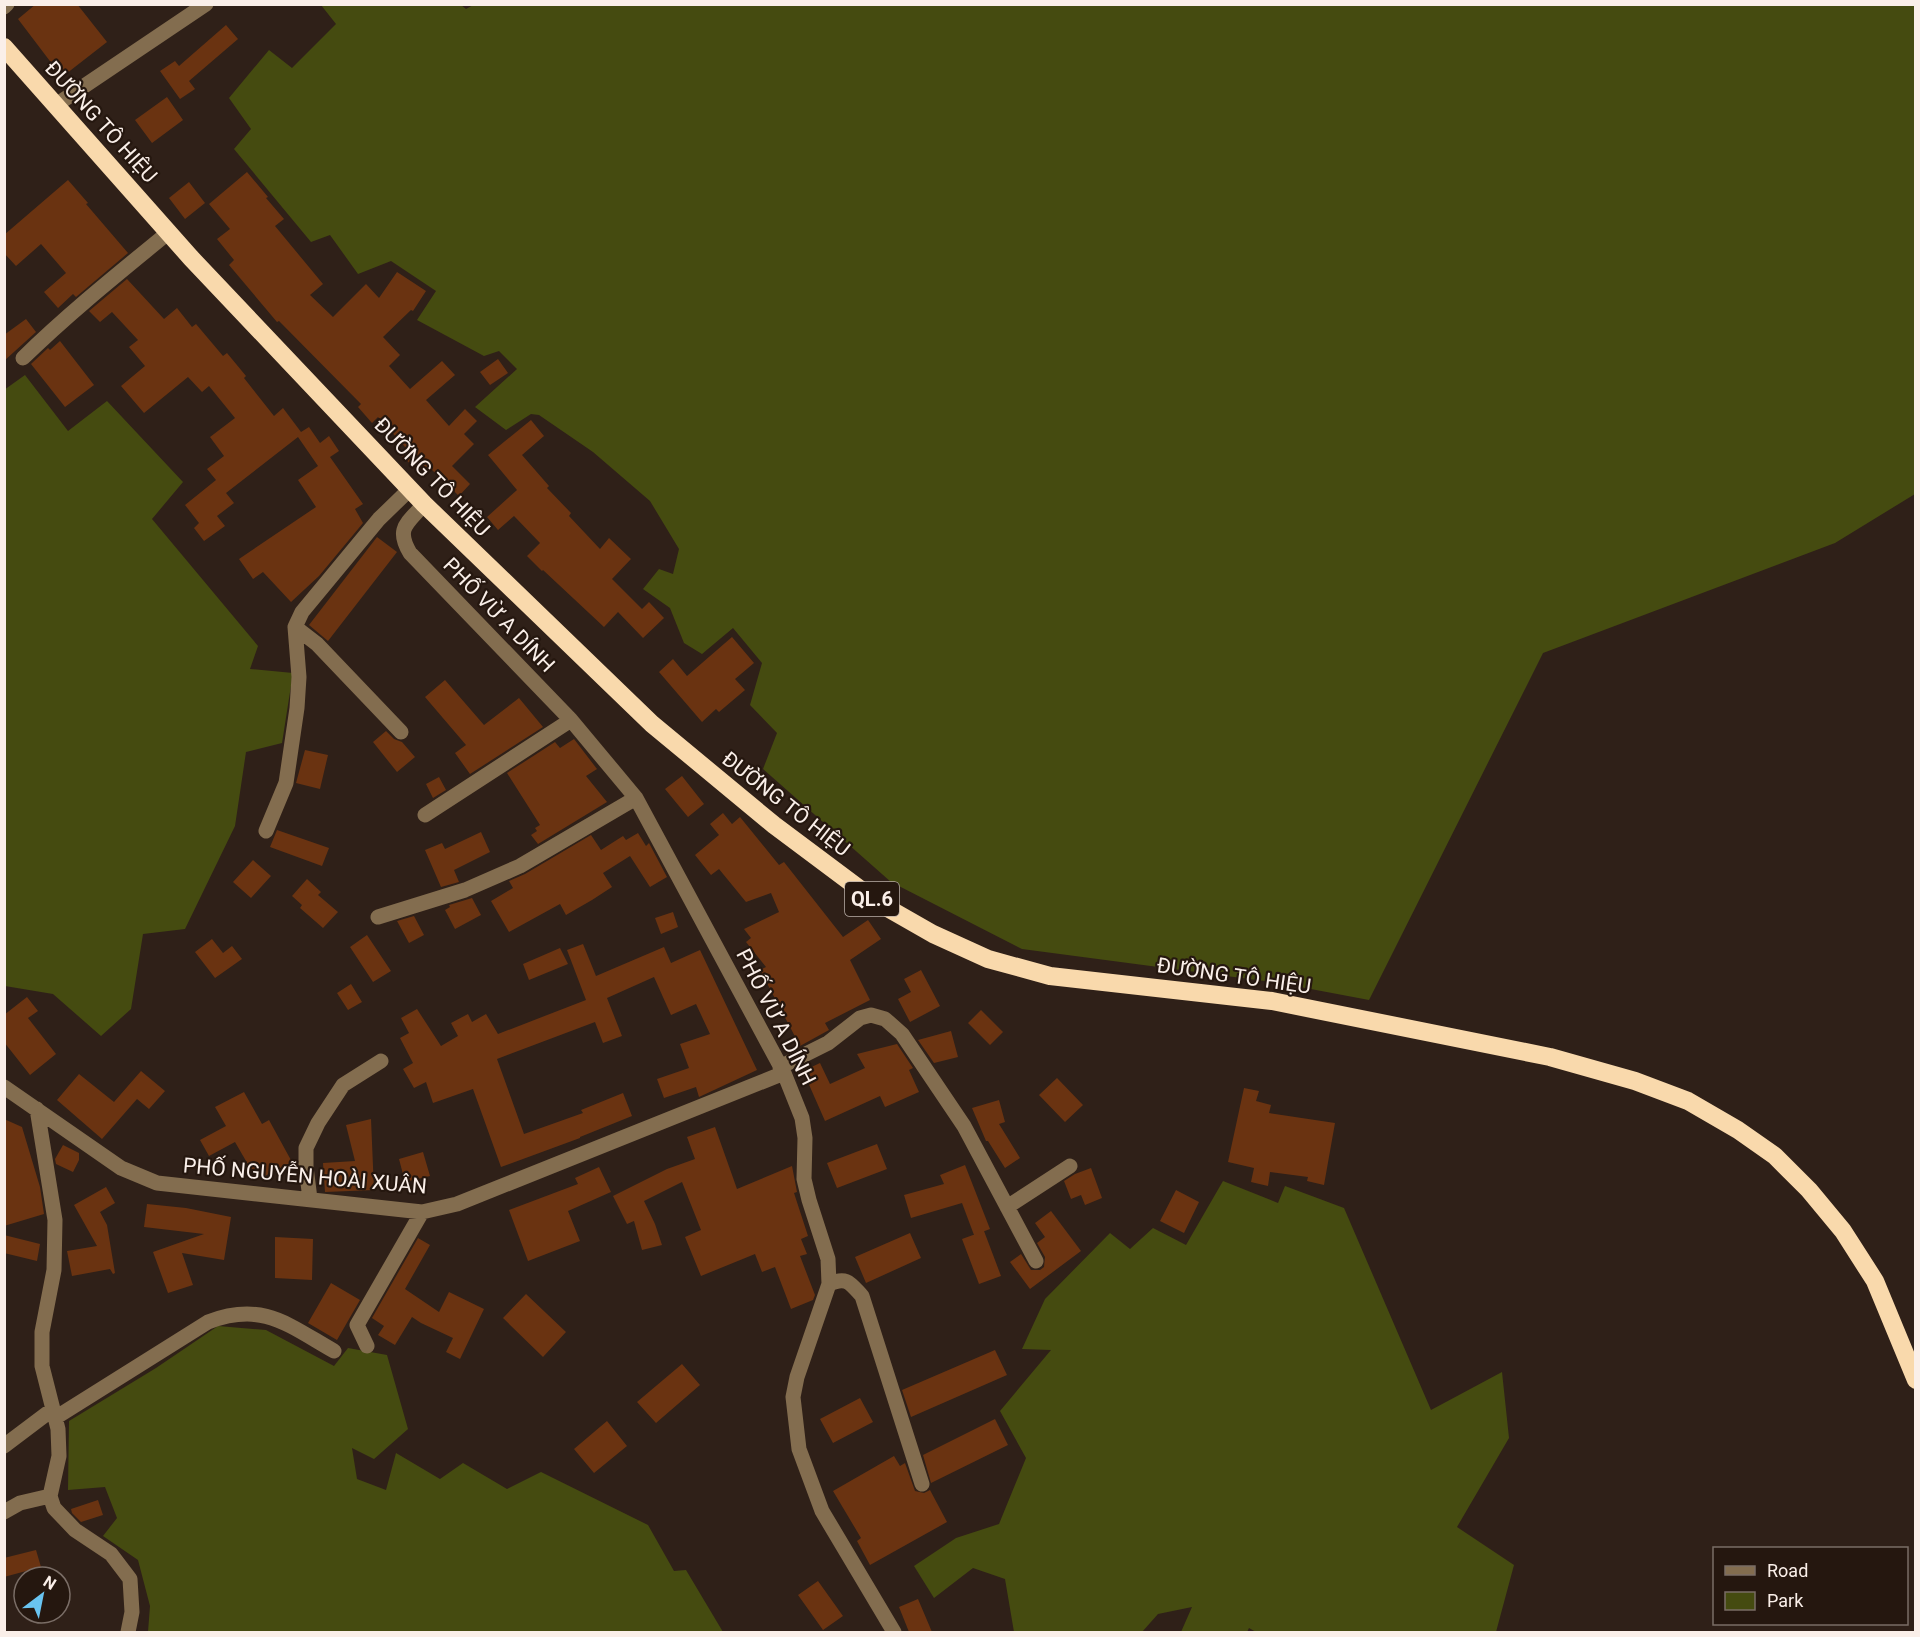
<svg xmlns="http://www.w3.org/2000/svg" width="1920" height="1637" font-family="Roboto,sans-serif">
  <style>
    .green { fill: #454b10 }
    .building { fill: #6a3311 }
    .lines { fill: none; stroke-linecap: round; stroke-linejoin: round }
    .minor { stroke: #836d4f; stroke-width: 15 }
    .highway { stroke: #f9d9ac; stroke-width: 18 }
    .labels { text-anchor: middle; stroke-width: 4.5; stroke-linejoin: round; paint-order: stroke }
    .shield { fill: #25170f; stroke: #baaea8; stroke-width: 1.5 }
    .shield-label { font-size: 20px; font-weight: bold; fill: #faefe9 }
    .street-label { font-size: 21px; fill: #faefe9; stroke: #25170f }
  </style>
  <rect width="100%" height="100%" fill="#2f2018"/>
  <path class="green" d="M 461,5 L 466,9 L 475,4 L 1915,5 L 1915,494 L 1835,543 L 1543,653 L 1369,1000 L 1279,983 L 1022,949 L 891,882 L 763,769 L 777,733 L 750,705 L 762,663 L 733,628 L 702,654 L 684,643 L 670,608 L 643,589 L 659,569 L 673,574 L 679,549 L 650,501 L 593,452 L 539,415 L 531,414 L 506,430 L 475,407 L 517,369 L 499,351 L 484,356 L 417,320 L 436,291 L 391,261 L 358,274 L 330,235 L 311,242 L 234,149 L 251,129 L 229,98 L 269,50 L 292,68 L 336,24 L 321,5 Z
    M 25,375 L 68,431 L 107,401 L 183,482 L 152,519 L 258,646 L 250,669 L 293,673 L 282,743 L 246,752 L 235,826 L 185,929 L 143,934 L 131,1009 L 101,1036 L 53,994 L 5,986 L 4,390 Z
    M 1223,1181 L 1278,1203 L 1285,1186 L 1344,1208 L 1431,1410 L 1502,1372 L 1509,1438 L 1457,1527 L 1514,1565 L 1496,1632 L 1256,1632 L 1249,1628 L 1247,1632 L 1181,1632 L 1192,1607 L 1158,1614 L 1142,1632 L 1014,1632 L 1005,1579 L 973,1568 L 934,1598 L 914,1566 L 956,1538 L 999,1524 L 1026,1458 L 1000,1411 L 1051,1350 L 1022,1349 L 1045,1299 L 1110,1233 L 1130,1249 L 1153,1228 L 1186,1245 Z
    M 218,1326 L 266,1330 L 334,1366 L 348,1348 L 387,1355 L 408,1429 L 374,1459 L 352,1448 L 357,1479 L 386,1490 L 396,1453 L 440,1479 L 463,1463 L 507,1489 L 541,1472 L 648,1525 L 674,1571 L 686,1570 L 723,1632 L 148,1632 L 150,1606 L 138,1560 L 103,1536 L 117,1518 L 105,1487 L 68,1490 L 69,1421 L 156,1368 Z"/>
  <path class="building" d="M 36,4 L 77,4 L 107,42 L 62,77 L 18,19 Z
    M 226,25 L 238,39 L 189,81 L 195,89 L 180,99 L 160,71 L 175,61 L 179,66 Z
    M 167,97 L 183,120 L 152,143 L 135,120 Z
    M 247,172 L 268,197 L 266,198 L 284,219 L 275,226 L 323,284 L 310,295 L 333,317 L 366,284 L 379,298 L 397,272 L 426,291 L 413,311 L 411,310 L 383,337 L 400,355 L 389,366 L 410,389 L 442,361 L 455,375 L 426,400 L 449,426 L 465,409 L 477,421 L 464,434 L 474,444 L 452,466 L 470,484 L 459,496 L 430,468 L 423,476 L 400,454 L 406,448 L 378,417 L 372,423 L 358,407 L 361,404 L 279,321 L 277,322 L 229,265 L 234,260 L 217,239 L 230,229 L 209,204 Z
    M 68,180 L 88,203 L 86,204 L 128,253 L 76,297 L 73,294 L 58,308 L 44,292 L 66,273 L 41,244 L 16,266 L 4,253 L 4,235 Z
    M 189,182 L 205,203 L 185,219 L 169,198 Z
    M 127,279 L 164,319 L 177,308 L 192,327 L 196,324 L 223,356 L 227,353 L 246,376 L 244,378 L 274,416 L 283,408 L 301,432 L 309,427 L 320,443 L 329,436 L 339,451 L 330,457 L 363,504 L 355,509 L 363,523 L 319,576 L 291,602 L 263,572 L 253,579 L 239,559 L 316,507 L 298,480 L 318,466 L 298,437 L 226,493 L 234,503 L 217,516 L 225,526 L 204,541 L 194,528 L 199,523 L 185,505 L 216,480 L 207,469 L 224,456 L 210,437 L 235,418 L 209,386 L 202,392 L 188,377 L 144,413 L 121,386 L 145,366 L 129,347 L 138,340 L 112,312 L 100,322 L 89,311 Z
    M 26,319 L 36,332 L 4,361 L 4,335 Z
    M 60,341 L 94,385 L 65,407 L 31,364 L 48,348 L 50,350 Z
    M 498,359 L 508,373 L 490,385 L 480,372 Z
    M 531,420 L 544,436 L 522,455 L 549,486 L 547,488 L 571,513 L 569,516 L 600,549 L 609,538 L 631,559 L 612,579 L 642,609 L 649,602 L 664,618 L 643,638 L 618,612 L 604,627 L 543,570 L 542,571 L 527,556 L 540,543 L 514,516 L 498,530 L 487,517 L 517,490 L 488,455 Z
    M 377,537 L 397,552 L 328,641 L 309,625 Z
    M 732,637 L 754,663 L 735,679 L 745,690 L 719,712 L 716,709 L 702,722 L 659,672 L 673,659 L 687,676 Z
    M 445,680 L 484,725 L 519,698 L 543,727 L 470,774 L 455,753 L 466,745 L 425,697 Z
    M 386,731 L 394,739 L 402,742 L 415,757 L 397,772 L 373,742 Z
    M 574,739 L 597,769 L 586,776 L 607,802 L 538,844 L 531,835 L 537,831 L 535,828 L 540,825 L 507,773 L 555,742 L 560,748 Z
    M 305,750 L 328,755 L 320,789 L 296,783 Z
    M 682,776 L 704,804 L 688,817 L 665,789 Z
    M 439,777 L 446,790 L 433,798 L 426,784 Z
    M 723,813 L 732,824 L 740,817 L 779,865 L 784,862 L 843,937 L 868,920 L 881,939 L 850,960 L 870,1000 L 825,1023 L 829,1030 L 800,1046 L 760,970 L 766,967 L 746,942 L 751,938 L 744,929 L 779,912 L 771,893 L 746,902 L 719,869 L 711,875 L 695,855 L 719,835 L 710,824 Z
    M 277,830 L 329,848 L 322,866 L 270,847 Z
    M 481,832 L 490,852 L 454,870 L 459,882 L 441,887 L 425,850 L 442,843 L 445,849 Z
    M 638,833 L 646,846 L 649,843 L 667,877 L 650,887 L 630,856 L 603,873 L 612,887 L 592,900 L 566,915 L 560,904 L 509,932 L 491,901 L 513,888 L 509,881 L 525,874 L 591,835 L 601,850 L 623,836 L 626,840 Z
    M 253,860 L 271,876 L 251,898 L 233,882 Z
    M 307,879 L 321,892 L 318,895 L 338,912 L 323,928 L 300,908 L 302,905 L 292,896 Z
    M 472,898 L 481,915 L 455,929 L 445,910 L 450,907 L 449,905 Z
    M 673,912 L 678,927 L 661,934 L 655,918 Z
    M 414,916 L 424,935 L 409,943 L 397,921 Z
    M 367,935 L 391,971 L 373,982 L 350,947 Z
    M 212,939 L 223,953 L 232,946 L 242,959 L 215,978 L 195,952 Z
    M 583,944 L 596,976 L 664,947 L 671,963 L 700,950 L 757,1070 L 699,1097 L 696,1087 L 664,1098 L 657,1079 L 689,1068 L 680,1044 L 710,1034 L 696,1004 L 671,1015 L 654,977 L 607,998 L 622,1036 L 603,1043 L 595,1022 L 497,1059 L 524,1134 L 583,1113 L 581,1110 L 623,1093 L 632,1116 L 580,1137 L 580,1138 L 501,1167 L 473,1089 L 433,1103 L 426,1082 L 414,1088 L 403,1069 L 413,1063 L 400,1038 L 409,1033 L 401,1018 L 417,1009 L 441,1046 L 458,1036 L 451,1023 L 468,1014 L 472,1022 L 486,1014 L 498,1034 L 586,1000 L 567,950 Z
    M 560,948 L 568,964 L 529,980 L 523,964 Z
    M 921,970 L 940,1006 L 910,1022 L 898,999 L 911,992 L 904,979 Z
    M 351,984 L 362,1002 L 348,1010 L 337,993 Z
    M 27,997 L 38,1011 L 28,1018 L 56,1054 L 30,1075 L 4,1042 L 4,1015 Z
    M 981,1010 L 1003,1032 L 990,1045 L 968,1023 Z
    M 951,1031 L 958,1057 L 934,1063 L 918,1040 Z
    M 897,1044 L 913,1068 L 909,1070 L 919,1092 L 885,1107 L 880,1096 L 825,1121 L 803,1071 L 820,1063 L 830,1084 L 865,1068 L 857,1054 Z
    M 141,1071 L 165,1091 L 149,1109 L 137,1099 L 102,1139 L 57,1100 L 79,1074 L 114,1102 Z
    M 1057,1078 L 1083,1105 L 1065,1122 L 1039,1095 Z
    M 1244,1088 L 1259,1091 L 1256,1101 L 1271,1105 L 1269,1113 L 1335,1123 L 1324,1185 L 1307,1181 L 1308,1177 L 1270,1172 L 1268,1186 L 1251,1182 L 1254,1168 L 1228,1162 Z
    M 244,1092 L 262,1124 L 269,1120 L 292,1162 L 257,1180 L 235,1142 L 209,1156 L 200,1140 L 226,1126 L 215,1107 Z
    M 999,1100 L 1005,1122 L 999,1124 L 1020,1158 L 1005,1168 L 988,1141 L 986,1141 L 972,1108 Z
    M 4,1119 L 22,1127 L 40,1187 L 44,1214 L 4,1226 Z
    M 371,1119 L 374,1190 L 325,1192 L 323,1163 L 355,1161 L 346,1125 Z
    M 715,1127 L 737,1189 L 792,1166 L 797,1192 L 794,1193 L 808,1236 L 801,1239 L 807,1254 L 800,1256 L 815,1295 L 813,1300 L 791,1309 L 775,1267 L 762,1272 L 755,1254 L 701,1276 L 685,1237 L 701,1230 L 682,1182 L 644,1201 L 655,1224 L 662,1245 L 642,1250 L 634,1221 L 627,1224 L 613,1196 L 667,1169 L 695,1159 L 687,1137 Z
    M 877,1144 L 887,1169 L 837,1188 L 827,1163 Z
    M 63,1145 L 79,1153 L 79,1160 L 73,1172 L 56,1164 L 55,1159 Z
    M 423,1152 L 430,1176 L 405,1182 L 399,1159 Z
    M 965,1165 L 990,1229 L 974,1235 L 962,1203 L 911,1218 L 904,1195 L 944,1184 L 940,1175 Z
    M 599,1167 L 611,1192 L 568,1211 L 580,1241 L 528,1261 L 509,1210 L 578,1184 L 575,1178 Z
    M 1091,1168 L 1102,1198 L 1085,1205 L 1081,1195 L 1071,1199 L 1064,1181 L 1075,1174 Z
    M 106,1187 L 115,1203 L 100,1212 L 107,1225 L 115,1273 L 113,1274 L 110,1269 L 72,1276 L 67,1251 L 97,1246 L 74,1205 Z
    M 1176,1190 L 1199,1202 L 1184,1233 L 1160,1221 Z
    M 147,1204 L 186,1208 L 231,1217 L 224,1260 L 182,1253 L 193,1285 L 168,1293 L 153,1252 L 204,1234 L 144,1227 Z
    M 1051,1211 L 1081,1251 L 1030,1289 L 1010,1262 L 1021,1254 L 1031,1270 L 1040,1270 L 1044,1267 L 1045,1257 L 1037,1243 L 1045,1237 L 1035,1223 Z
    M 984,1231 L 1001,1276 L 979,1284 L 962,1239 Z
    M 910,1233 L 921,1258 L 866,1283 L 855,1257 Z
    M 4,1235 L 40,1244 L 37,1261 L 4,1253 Z
    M 275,1237 L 313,1239 L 312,1280 L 275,1278 Z
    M 418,1238 L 430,1245 L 405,1289 L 439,1312 L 449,1292 L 484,1309 L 460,1359 L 446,1352 L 453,1338 L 421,1323 L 412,1317 L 395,1345 L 378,1335 L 384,1326 L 372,1318 Z
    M 331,1283 L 360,1300 L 337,1340 L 308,1323 Z
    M 526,1294 L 566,1332 L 543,1357 L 503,1318 Z
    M 995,1350 L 1007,1375 L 911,1417 L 902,1390 Z
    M 682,1364 L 700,1385 L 656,1423 L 637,1402 Z
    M 860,1398 L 873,1422 L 833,1443 L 820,1419 Z
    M 995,1419 L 1008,1445 L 931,1483 L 923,1455 Z
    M 607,1421 L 627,1446 L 594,1473 L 574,1449 Z
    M 894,1456 L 900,1466 L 905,1463 L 915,1491 L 924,1493 L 930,1490 L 947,1522 L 870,1565 L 857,1541 L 861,1538 L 833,1491 Z
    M 98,1500 L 103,1515 L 81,1522 L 72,1513 L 71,1509 Z
    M 36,1550 L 41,1567 L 4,1577 L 4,1558 Z
    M 818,1581 L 843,1616 L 823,1630 L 798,1595 Z
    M 918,1599 L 932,1632 L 909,1632 L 899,1607 Z"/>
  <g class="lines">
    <path class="minor" d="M 4,7 L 7,4
      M 56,105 L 206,4
      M 23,358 C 69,313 119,273 169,232
      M 424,504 C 408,523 395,528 410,553 L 571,720 L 636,798 L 784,1073 L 802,1118 L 805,1138 L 804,1179 L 809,1200 L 828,1259 L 829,1284 L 797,1377 L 793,1397 L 799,1449 L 822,1511 L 894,1632
      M 295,627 L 317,644 L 401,732
      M 425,815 L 571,720
      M 266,831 L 286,783 L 297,708 L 299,677 L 295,627 L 302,612 L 379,519 L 410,489
      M 378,917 L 465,890 L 520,866 L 636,798
      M 780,1067 L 828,1043 L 860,1018 L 871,1015 L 885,1019 L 902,1034 L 964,1126 L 1036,1261
      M 4,1087 L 121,1168 L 157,1183 L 422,1212 L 457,1204 L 784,1073
      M 37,1109 L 55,1220 L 54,1270 L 42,1332 L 42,1366 L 58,1429 L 59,1456 L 50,1496 L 54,1508 L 75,1530 L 111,1554 L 130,1579 L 132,1612 L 128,1632
      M 310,1199 L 306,1167 L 306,1148 L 318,1123 L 343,1085 L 381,1061
      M 1007,1207 L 1070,1166
      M 829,1284 C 847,1276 850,1283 862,1296 L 922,1484
      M 367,1346 L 357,1325 L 422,1212
      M 55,1418 L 208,1322 C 263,1301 288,1325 334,1351
      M 4,1446 L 53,1409
      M 4,1512 L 20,1503 L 50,1496"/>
    <path class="highway" d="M 4,47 L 191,258 L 424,504 L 652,724 L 774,825 L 877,902 L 933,934 L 988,959 L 1050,976 L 1272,1001 L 1550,1057 L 1635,1081 L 1688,1101 L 1738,1130 L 1775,1156 L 1809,1190 L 1843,1231 L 1875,1281 L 1916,1380"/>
  </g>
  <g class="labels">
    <rect class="shield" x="845" y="882" width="54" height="34" rx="4.5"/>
    <g class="shield-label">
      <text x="872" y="906">QL.6</text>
    </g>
    <g class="street-label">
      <text transform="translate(101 122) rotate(48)" y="7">ĐƯỜNG TÔ HIỆU</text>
      <text transform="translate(432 477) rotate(46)" y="7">ĐƯỜNG TÔ HIỆU</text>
      <text transform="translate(499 615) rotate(46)" y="7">PHỐ VỪ A DÍNH</text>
      <text transform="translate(786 804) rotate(38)" y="7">ĐƯỜNG TÔ HIỆU</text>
      <text transform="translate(1234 976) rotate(8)" y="7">ĐƯỜNG TÔ HIỆU</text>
      <text transform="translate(776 1017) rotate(63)" y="7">PHỐ VỪ A DÍNH</text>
      <text transform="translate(305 1176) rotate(5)" y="7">PHỐ NGUYỄN HOÀI XUÂN</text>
    </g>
  </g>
  <rect width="1920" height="1637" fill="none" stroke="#faefe9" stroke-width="12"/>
  <rect x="1713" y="1547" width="195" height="78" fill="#25170f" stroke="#7a6d66" stroke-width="1.5"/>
  <rect x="1725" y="1566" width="30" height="9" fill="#836d4f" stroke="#7a6d66" stroke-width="1.5"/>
  <text x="1767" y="1577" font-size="18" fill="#faefe9">Road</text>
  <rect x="1725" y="1592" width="30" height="18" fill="#454b10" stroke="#7a6d66" stroke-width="1.5"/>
  <text x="1767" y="1607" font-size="18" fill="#faefe9">Park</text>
  <g transform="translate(42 1595) rotate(32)"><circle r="28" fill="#25170f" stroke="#7a6d66" stroke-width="1.5"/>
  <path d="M0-4.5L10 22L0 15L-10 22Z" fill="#69c4f1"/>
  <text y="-9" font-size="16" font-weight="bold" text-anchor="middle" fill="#faefe9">N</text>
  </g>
</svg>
